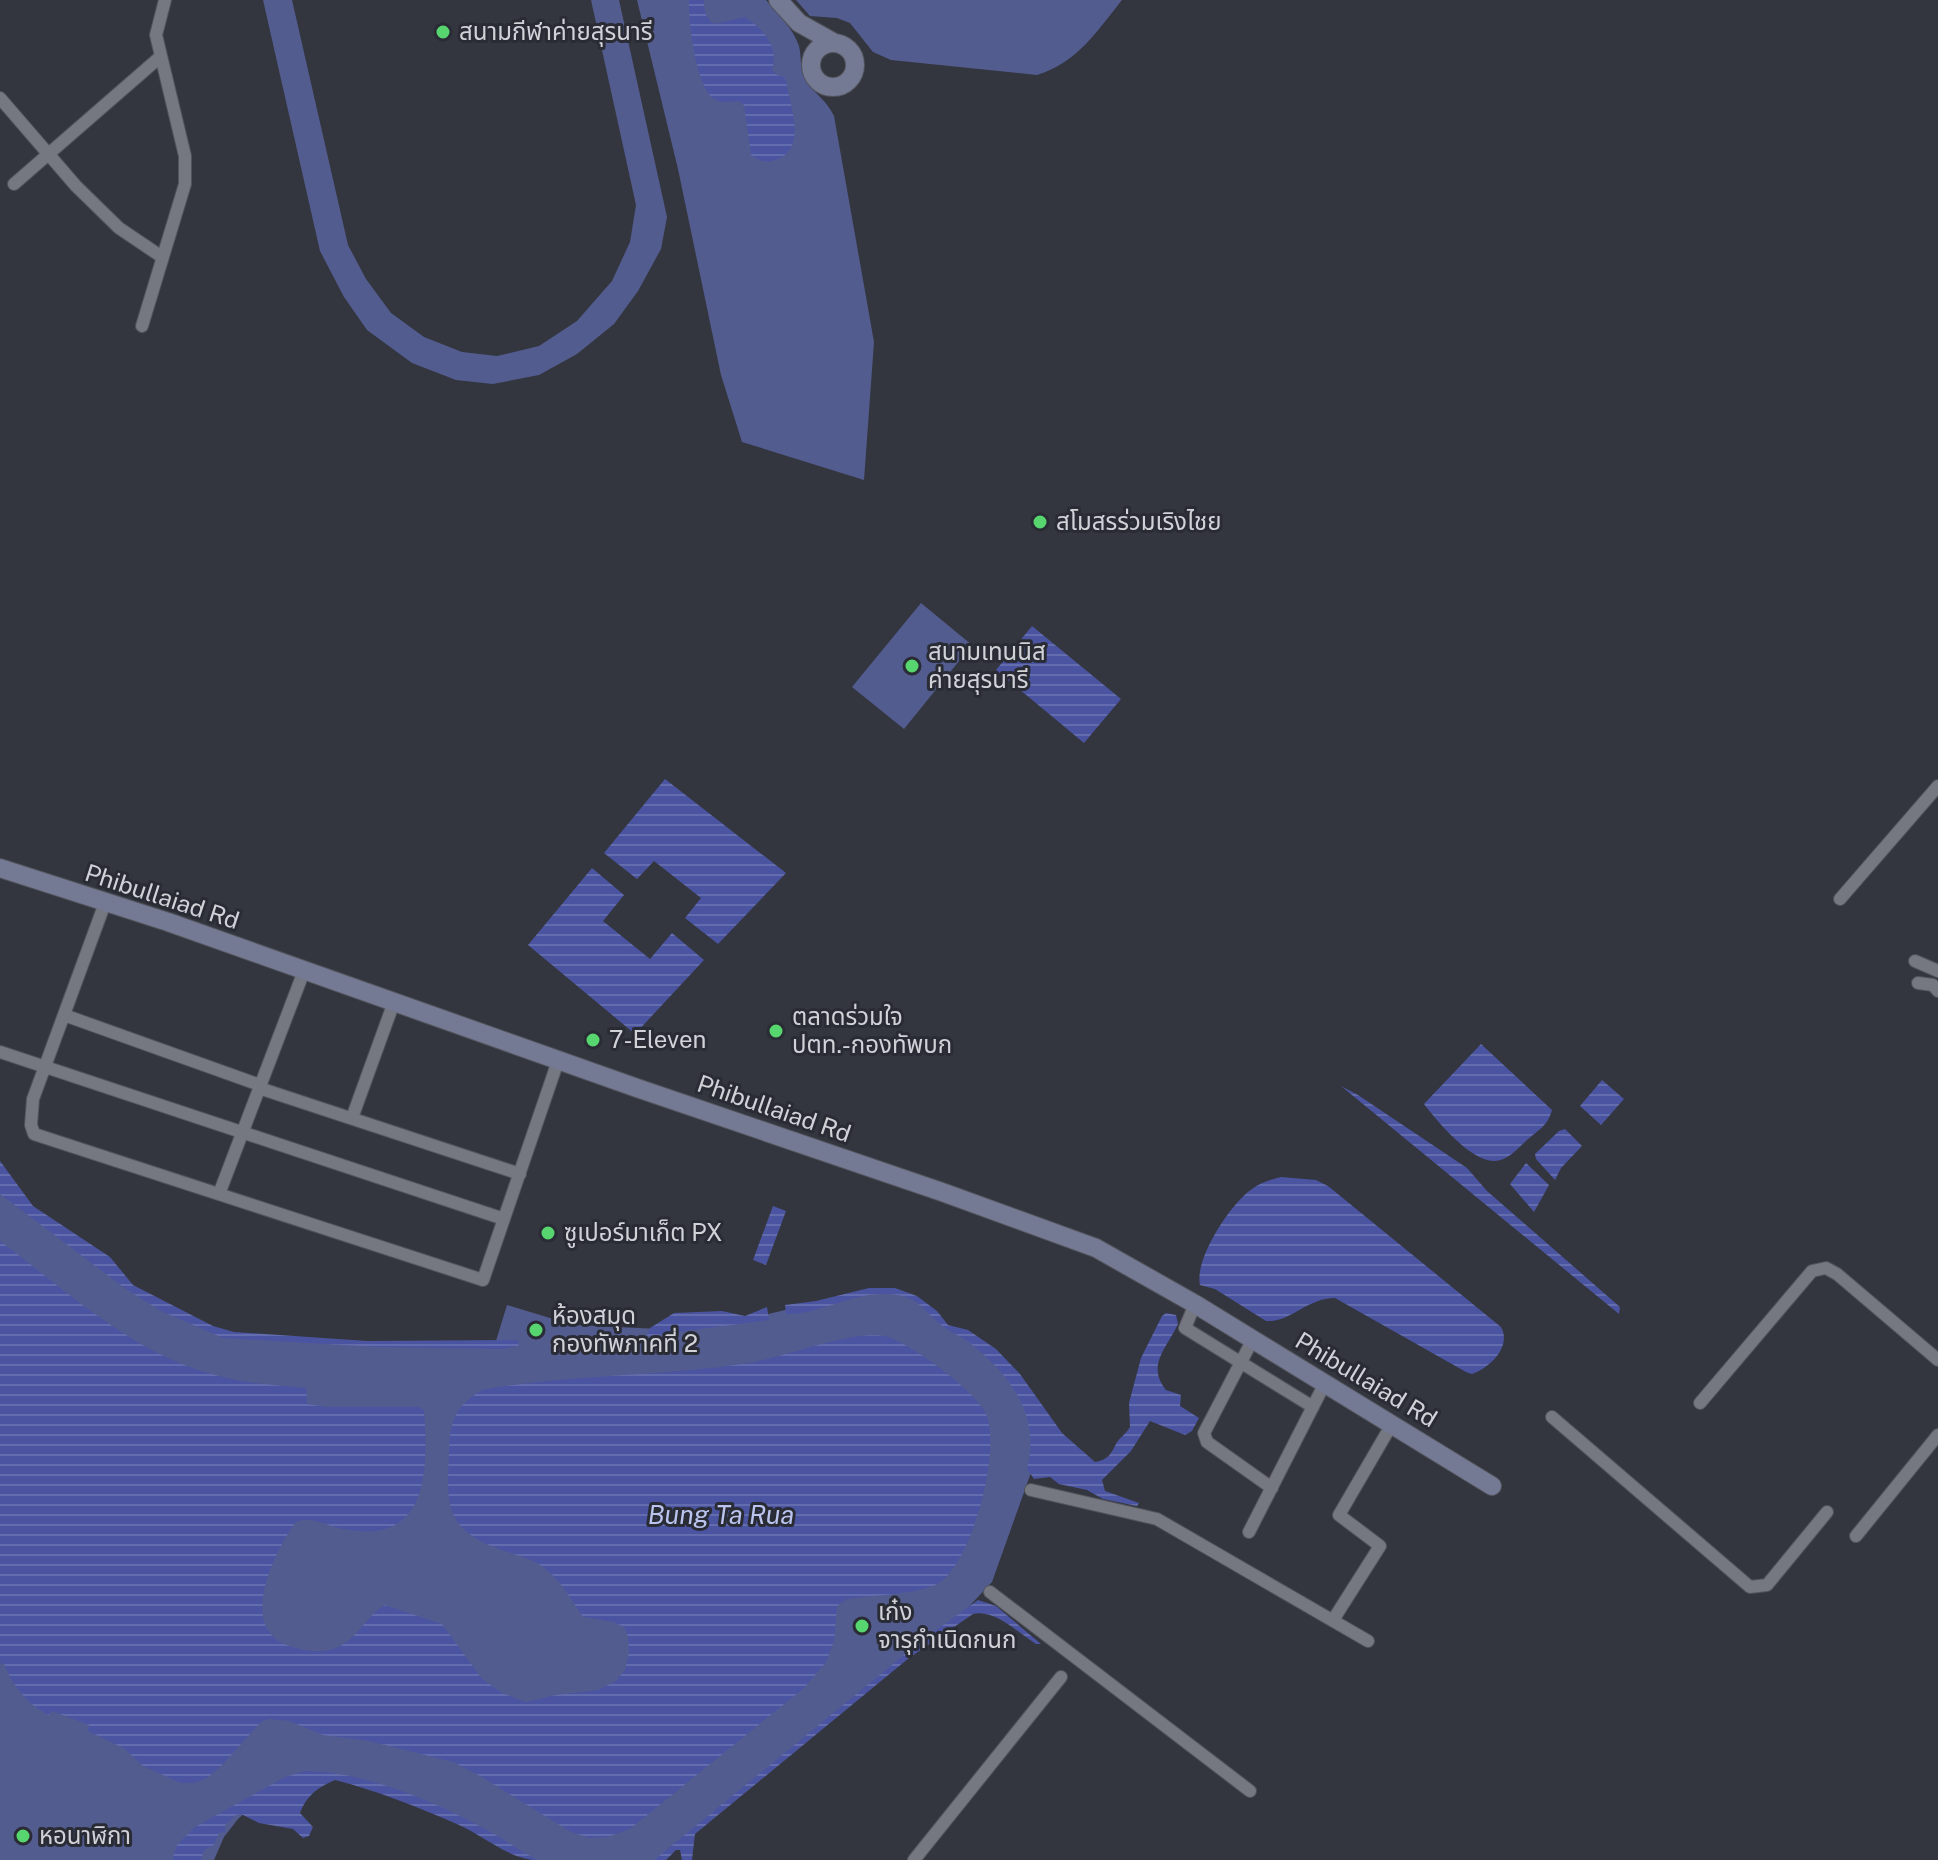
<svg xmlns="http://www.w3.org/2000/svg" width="1938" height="1860" font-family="'Public Sans','Noto Sans Thai',sans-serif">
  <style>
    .green { fill: #535c8f }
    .water { fill: url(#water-rules) }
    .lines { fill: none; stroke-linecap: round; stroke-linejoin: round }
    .street-casing { stroke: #52545b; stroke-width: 14 }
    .secondary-casing { stroke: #52545b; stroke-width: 20 }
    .street { stroke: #757781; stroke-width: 12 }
    .secondary { stroke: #747994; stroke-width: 18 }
    .poi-dot { fill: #57d670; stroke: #2a2c35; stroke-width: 3 }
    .labels { text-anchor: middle; stroke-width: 6; stroke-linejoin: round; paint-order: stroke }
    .poi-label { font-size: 24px; fill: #d1d2d8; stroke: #2a2c35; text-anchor: start }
    .street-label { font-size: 24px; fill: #d1d2d8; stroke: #2a2c35 }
    .water-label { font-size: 26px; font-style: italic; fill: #bac4ef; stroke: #2a2c35 }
  </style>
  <defs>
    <pattern id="water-rules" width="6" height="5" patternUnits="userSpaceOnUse" patternTransform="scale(2)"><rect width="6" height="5" fill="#4a54a1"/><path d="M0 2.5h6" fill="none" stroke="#636cad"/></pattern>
  </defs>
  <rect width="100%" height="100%" fill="#34363f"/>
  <path class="green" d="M 263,0 L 292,0 L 348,245 L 366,279 L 391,313 L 424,337 L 462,352 L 497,356 L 539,346 L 577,321 L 612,281 L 630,242 L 636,205 L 591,0 L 619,0 L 667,217 L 661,249 L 638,291 L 614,324 L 577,354 L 539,375 L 493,384 L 456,380 L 412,363 L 367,330 L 344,297 L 320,251 Z
    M 637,0 L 766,0 C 778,14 793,28 799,46 C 802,58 799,71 807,82 C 816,95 827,101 834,116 L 874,342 L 864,480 L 742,442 L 721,375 L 678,169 Z
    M 796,0 L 1122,0 C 1097,31 1077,63 1037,75 L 891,60 L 873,52 L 850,23 L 837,18 L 810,16 Z
    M 921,603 L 972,645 L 904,729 L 852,687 Z
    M 0,1188 L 132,1288 L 221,1332 L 329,1342 L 495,1344 L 507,1305 L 573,1325 L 660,1329 L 764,1315 L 853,1294 L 883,1290 L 910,1296 L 923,1303 L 947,1326 L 996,1359 L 1035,1423 L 1033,1467 L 992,1582 L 962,1614 L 659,1860 L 532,1860 L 472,1826 L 340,1777 L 263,1796 L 238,1819 L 224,1837 L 214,1860 L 0,1860 Z"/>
  <path class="water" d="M 689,0 L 704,0 C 704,11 705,17 714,24 L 745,17 C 764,30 779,46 772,70 L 777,75 L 784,77 L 786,81 C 790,104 806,146 780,158 C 768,164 761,162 751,155 L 744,105 L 739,101 C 730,101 722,104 714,99 C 696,87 688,21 689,0 Z
    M 1032,626 L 1121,699 L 1084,743 L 996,670 Z
    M 665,779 L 786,873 L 718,944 L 685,918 L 701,898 L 654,861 L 637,879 L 604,853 Z
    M 592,868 L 624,895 L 603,921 L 650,959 L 672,933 L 704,960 L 635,1034 L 528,945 Z
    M 1481,1044 L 1552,1110 C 1547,1128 1537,1130 1525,1142 C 1516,1150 1508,1160 1495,1161 C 1471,1162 1437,1121 1424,1104 Z
    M 1602,1080 L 1624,1099 L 1601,1125 L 1580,1106 Z
    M 1341,1086 L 1358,1095 L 1467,1168 L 1487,1191 L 1620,1307 L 1619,1314 Z
    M 1565,1129 L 1582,1146 L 1561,1168 L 1555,1180 L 1536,1159 L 1535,1154 L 1559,1131 Z
    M 0,1161 L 33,1206 L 110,1257 L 133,1285 L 213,1326 L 234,1332 L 367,1341 L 513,1340 L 519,1341 L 518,1346 L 502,1349 L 377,1347 L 223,1338 L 161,1311 L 126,1289 L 0,1194 Z
    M 1526,1163 L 1549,1185 L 1534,1212 L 1510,1184 Z
    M 1281,1177 L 1316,1180 L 1328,1186 L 1501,1327 C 1512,1346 1490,1368 1472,1374 L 1466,1372 L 1335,1298 C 1307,1298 1290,1323 1266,1321 L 1215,1289 L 1200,1285 C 1194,1259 1231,1203 1252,1189 C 1261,1182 1270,1180 1281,1177 Z
    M 773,1206 L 786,1211 L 766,1265 L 753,1260 Z
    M 0,1241 C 64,1289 129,1350 208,1373 C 240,1383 274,1385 306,1388 L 307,1404 L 326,1407 L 419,1407 L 424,1410 C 428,1472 429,1546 343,1529 C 326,1526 313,1516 296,1522 C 275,1550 237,1627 287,1645 C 300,1650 315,1653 329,1650 C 355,1645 363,1618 385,1605 L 442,1624 L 482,1679 L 502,1693 L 526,1702 L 556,1695 L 598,1690 L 616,1681 L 625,1670 L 629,1652 L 628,1636 L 624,1627 L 614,1622 L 583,1617 C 571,1599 558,1576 540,1565 C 527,1557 513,1554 499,1549 C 443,1529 447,1502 449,1451 C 450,1419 456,1406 482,1390 C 569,1374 660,1377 748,1363 C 786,1357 850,1330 884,1336 C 907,1340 980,1394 987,1416 C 1000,1455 973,1555 942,1581 C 925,1595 870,1595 847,1599 L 837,1606 L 834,1641 L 826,1662 L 804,1688 L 630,1829 L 607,1837 L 590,1838 L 571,1832 L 480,1776 L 453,1762 L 369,1741 L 323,1735 L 289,1721 L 269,1719 L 261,1722 L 222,1765 L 207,1778 L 194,1783 L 181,1783 L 143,1766 L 125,1749 L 88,1731 L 89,1725 L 52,1711 L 49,1715 C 29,1706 12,1685 4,1664 L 0,1663 Z
    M 869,1288 L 895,1288 L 917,1296 L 937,1311 L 948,1325 L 968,1330 L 996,1349 L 1020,1374 L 1062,1433 L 1095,1462 C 1108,1460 1111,1454 1116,1444 C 1118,1439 1126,1434 1130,1427 L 1129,1403 L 1141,1358 L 1162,1316 L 1166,1313 L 1176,1315 L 1178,1324 C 1167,1348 1146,1365 1166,1390 L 1181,1395 L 1180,1406 L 1199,1418 L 1192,1431 L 1185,1435 L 1150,1421 L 1131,1451 L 1102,1480 L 1105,1491 L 1139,1503 L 1137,1506 L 1103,1499 L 1087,1490 L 1059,1484 L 1050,1477 L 1034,1479 L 1027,1469 C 1041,1415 1010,1375 970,1343 C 962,1337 952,1333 944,1327 C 922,1311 921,1296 888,1294 C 851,1292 820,1315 786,1314 L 785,1305 L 816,1301 Z
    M 767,1307 L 769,1320 L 647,1336 L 650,1328 L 674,1313 L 722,1311 L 745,1316 Z
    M 978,1600 L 996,1606 L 1041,1644 L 1036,1644 C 1018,1633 995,1609 973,1614 L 909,1658 L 695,1834 L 692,1860 L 682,1860 L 680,1850 L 676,1850 L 666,1860 L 654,1860 L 921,1641 Z
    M 305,1771 C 363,1771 434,1801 485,1829 C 503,1838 519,1851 538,1860 C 510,1860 484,1836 459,1825 C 418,1807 378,1791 335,1780 C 318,1787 306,1796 300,1813 L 313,1827 L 309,1836 L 303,1838 L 293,1829 L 259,1823 L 241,1814 L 236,1815 L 225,1825 L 225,1832 L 219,1833 L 214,1845 L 204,1850 L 201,1860 L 172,1860 L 177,1845 L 195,1827 L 285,1777 Z"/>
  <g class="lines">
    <g class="street-casing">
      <path id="street" d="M 0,98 L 76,186 L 119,228 L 162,257
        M 14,184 L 160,57
        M 142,326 L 185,184 L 185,156 L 156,35 L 165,0
        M 1840,899 L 1938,786
        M 105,903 L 33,1099 L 31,1125 L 34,1134 L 483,1280 L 558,1061
        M 1915,961 L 1938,971
        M 1918,983 L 1933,985 L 1938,991
        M 64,1015 L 260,1085
        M 0,1052 L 504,1219
        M 259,1088 L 520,1174
        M 352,1118 L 394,1002
        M 219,1194 L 304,971
        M 1195,1304 L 1185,1328 L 1313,1407
        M 1253,1339 L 1204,1433 L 1207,1442 L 1272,1488
        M 1700,1403 L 1812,1271 L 1826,1268 L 1837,1274 L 1938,1360
        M 1552,1417 L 1750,1587 L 1767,1585 L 1827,1512
        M 1031,1490 L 1157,1519 L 1368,1641
        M 1249,1532 L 1325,1383
        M 1856,1536 L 1938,1435
        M 990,1592 L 1250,1791
        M 1333,1620 L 1380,1546 L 1339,1515 L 1392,1424
        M 914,1860 L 1061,1677"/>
    </g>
    <g class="secondary-casing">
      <path id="secondary" d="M 778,0 L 799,23 L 833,42
        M811 65a22 22 0 1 1 44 0a22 22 0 1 1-44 0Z
        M 0,868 L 168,922 L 637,1088 L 942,1192 L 1096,1248 L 1195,1304 L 1492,1486"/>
    </g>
    <use href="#street" class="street"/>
    <use href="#secondary" class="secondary"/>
  </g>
  <g class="poi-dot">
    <circle cx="443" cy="32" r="8"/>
    <circle cx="1040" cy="522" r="8"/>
    <circle cx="912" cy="666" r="8"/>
    <circle cx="776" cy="1031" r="8"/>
    <circle cx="593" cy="1040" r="8"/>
    <circle cx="548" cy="1233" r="8"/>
    <circle cx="536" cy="1330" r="8"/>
    <circle cx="862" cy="1626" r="8"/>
    <circle cx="23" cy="1836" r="8"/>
  </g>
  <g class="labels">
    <g class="poi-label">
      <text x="459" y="40">สนามกีฬาค่ายสุรนารี</text>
      <text x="1056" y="530">สโมสรร่วมเริงไชย</text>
      <text x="928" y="660">สนามเทนนิส<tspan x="928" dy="28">ค่ายสุรนารี</tspan></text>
      <text x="792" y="1025">ตลาดร่วมใจ<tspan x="792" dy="28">ปตท.-กองทัพบก</tspan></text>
      <text x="609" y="1048">7-Eleven</text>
      <text x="564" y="1241">ซูเปอร์มาเก็ต PX</text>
      <text x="552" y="1324">ห้องสมุด<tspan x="552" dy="28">กองทัพภาคที่ 2</tspan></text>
      <text x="878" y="1620">เก๋ง<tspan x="878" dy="28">จารุกำเนิดกนก</tspan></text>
      <text x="39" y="1844">หอนาฬิกา</text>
    </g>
    <g class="street-label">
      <text transform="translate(162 897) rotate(18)" y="8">Phibullaiad Rd</text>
      <text transform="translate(774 1109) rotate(19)" y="8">Phibullaiad Rd</text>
      <text transform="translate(1366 1380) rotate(31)" y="8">Phibullaiad Rd</text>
    </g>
    <g class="water-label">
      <text x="721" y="1524">Bung Ta Rua</text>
    </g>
  </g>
</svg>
